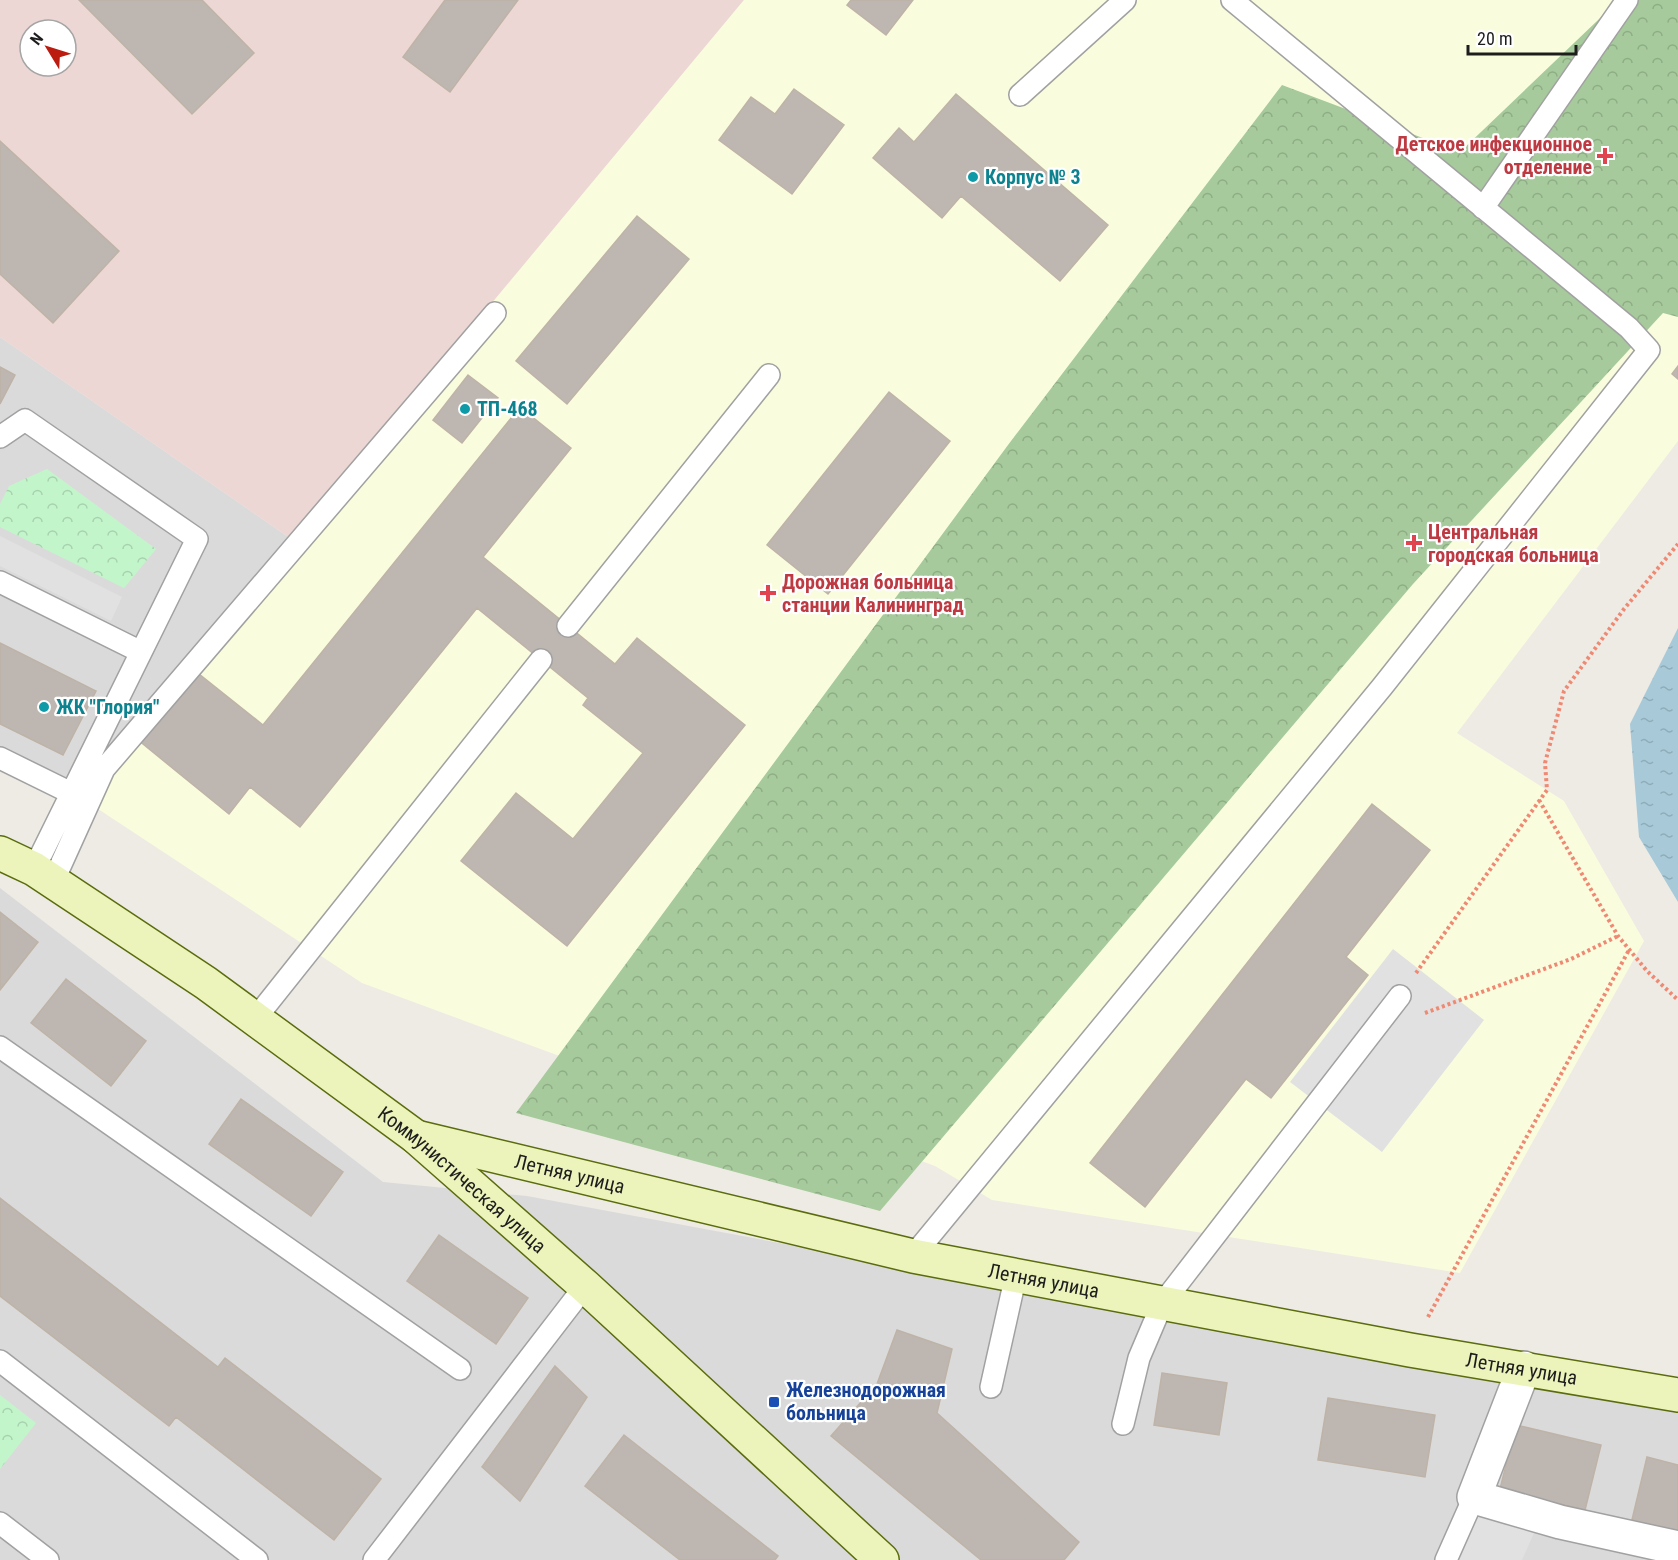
<svg xmlns="http://www.w3.org/2000/svg" width="1678" height="1560" font-family="'Roboto Condensed',sans-serif">
  <style>
    .residential { fill: #dbdada }
    .commercial { fill: #edd7d4; fill-rule: evenodd }
    .education { fill: #fafcde; fill-rule: evenodd }
    .forest { fill: url(#forest-crowns) }
    .park { fill: url(#park-crowns) }
    .parking { fill: #e1e1e1 }
    .water { fill: url(#water-ripples) }
    .building { fill: #beb7b1; stroke: #beb3a7; stroke-width: 1.5 }
    .lines { fill: none; stroke-linecap: round; stroke-linejoin: round }
    .lane-casing { stroke: #a1a1a1; stroke-width: 24 }
    .street-casing { stroke: #a1a1a1; stroke-width: 36 }
    .secondary-casing { stroke: #5a6c0d; stroke-width: 36 }
    .path { stroke: #ef8973; stroke-width: 4; stroke-dasharray: 3 3; stroke-linecap: butt }
    .lane { stroke: #fff; stroke-width: 21 }
    .street { stroke: #fff; stroke-width: 33 }
    .secondary { stroke: #edf4bb; stroke-width: 33 }
    .health-dot { fill: #e0444e; stroke: #fff; stroke-width: 2 }
    .culture-dot { fill: #0f9aa8; stroke: #fff; stroke-width: 2 }
    .transit-dot { fill: #1a4fb4; stroke: #fff; stroke-width: 2 }
    .labels { text-anchor: middle; stroke-width: 4.5; stroke-linejoin: round; paint-order: stroke }
    .health-label { font-size: 20px; font-weight: bold; fill: #be3a42; stroke: #fff; text-anchor: start }
    .culture-label { font-size: 20px; font-weight: bold; fill: #0d838f; stroke: #fff; text-anchor: start }
    .street-label { font-size: 20px; fill: #1d1d1d; stroke: #fff }
    .transit-label { font-size: 20px; font-weight: bold; fill: #164399; stroke: #fff; text-anchor: start }
  </style>
  <defs>
    <pattern id="forest-crowns" width="20" height="18" patternUnits="userSpaceOnUse" patternTransform="scale(1.5)"><rect width="20" height="18" fill="#a6ca9b"/><path d="M2 6a3 3 0 1 1 6 0M12 15a3 3 0 1 1 6 0" fill="none" stroke="#8ead85"/></pattern>
    <pattern id="park-crowns" width="20" height="18" patternUnits="userSpaceOnUse" patternTransform="scale(1.5)"><rect width="20" height="18" fill="#c3f5cb"/><path d="M2 6a3 3 0 1 1 6 0M12 15a3 3 0 1 1 6 0" fill="none" stroke="#a7d2ae"/></pattern>
    <pattern id="water-ripples" width="26" height="14" patternUnits="userSpaceOnUse" patternTransform="scale(1.5)"><rect width="26" height="14" fill="#a7c9d8"/><path d="M2 4q2-2 4 0t4 0M15 11q2-2 4 0t4 0" fill="none" stroke="#8facb9"/></pattern>
  </defs>
  <rect width="100%" height="100%" fill="#eeebe4"/>
  <path class="residential" d="M 0,337 L 294,541 L 79,799 L 0,760 Z
    M 0,888 L 383,1182 L 527,1196 L 1678,1410 L 1678,1560 L 0,1560 Z"/>
  <path class="commercial" d="M 0,0 L 744,0 L 294,541 L 0,337 ZM 30,30 L 66,30 L 66,66 L 30,66 Z"/>
  <path class="education" d="M 744,0 L 1678,0 L 1678,366 L 1672,374 L 1678,379 L 1678,441 L 1457,733 L 1564,801 L 1644,941 L 1460,1273 L 992,1200 L 935,1166 L 892,1150 L 874,1172 L 362,983 L 89,803 L 294,541 ZM 468,375 L 498,398 L 462,443 L 433,420 Z"/>
  <path class="forest" d="M 1619,0 L 1678,0 L 1678,317 L 1663,313 L 1413,584 L 880,1211 L 516,1113 L 1008,445 L 1282,85 L 1460,152 Z"/>
  <path class="park" d="M 47,469 L 156,549 L 124,588 L 0,527 L 0,504 L 9,486 Z
    M 0,1395 L 36,1423 L 0,1469 Z"/>
  <path class="parking" d="M 0,536 L 122,597 L 111,621 L 0,566 Z
    M 1393,949 L 1484,1020 L 1382,1152 L 1290,1082 Z
    M 1474,1497 L 1538,1524 L 1522,1560 L 1448,1560 Z"/>
  <path class="water" d="M 1678,628 L 1678,902 L 1639,837 L 1630,724 Z"/>
  <path class="building" d="M 79,0 L 202,0 L 254,53 L 192,114 Z
    M 445,0 L 518,0 L 450,92 L 403,57 Z
    M 851,0 L 913,0 L 886,35 L 847,5 Z
    M 794,89 L 844,125 L 792,194 L 719,140 L 751,97 L 775,114 Z
    M 956,94 L 1108,225 L 1060,281 L 961,196 L 942,218 L 873,158 L 899,128 L 914,142 Z
    M 0,141 L 119,251 L 53,323 L 0,274 Z
    M 637,216 L 689,259 L 567,404 L 516,361 Z
    M 1678,366 L 1678,379 L 1672,374 Z
    M 0,367 L 15,375 L 0,404 Z
    M 468,375 L 498,398 L 462,443 L 433,420 Z
    M 889,392 L 950,441 L 828,594 L 767,545 Z
    M 520,407 L 571,448 L 483,557 L 615,664 L 637,638 L 745,725 L 567,946 L 461,861 L 516,793 L 573,839 L 643,753 L 583,705 L 588,698 L 477,608 L 300,827 L 250,787 L 229,814 L 138,740 L 194,670 L 263,725 Z
    M 0,643 L 96,691 L 63,755 L 0,724 Z
    M 1372,804 L 1430,850 L 1346,957 L 1368,975 L 1271,1098 L 1246,1079 L 1145,1207 L 1090,1163 Z
    M 0,912 L 38,942 L 0,990 Z
    M 66,979 L 146,1041 L 111,1086 L 31,1023 Z
    M 241,1099 L 343,1172 L 311,1216 L 209,1144 Z
    M 0,1198 L 218,1367 L 225,1358 L 381,1479 L 334,1540 L 176,1417 L 169,1426 L 0,1296 Z
    M 439,1235 L 528,1298 L 496,1344 L 407,1281 Z
    M 897,1330 L 952,1349 L 937,1413 L 1079,1542 L 1064,1560 L 981,1560 L 831,1436 L 877,1384 Z
    M 555,1366 L 587,1397 L 520,1501 L 482,1467 Z
    M 1162,1373 L 1227,1383 L 1219,1435 L 1154,1425 Z
    M 1328,1398 L 1435,1415 L 1425,1477 L 1318,1460 Z
    M 1516,1425 L 1601,1445 L 1585,1510 L 1500,1489 Z
    M 624,1435 L 778,1556 L 775,1560 L 680,1560 L 585,1486 Z
    M 1647,1457 L 1678,1465 L 1678,1536 L 1631,1524 Z"/>
  <g class="lines">
    <g class="lane-casing">
      <path id="lane" d="M 1020,95 L 1125,0
        M 1483,208 L 1627,0
        M 0,437 L 25,420 L 197,539 L 34,869
        M 0,582 L 141,652
        M 568,626 L 769,375
        M 0,758 L 71,793
        M 53,882 L 104,769 L 495,313
        M 255,1019 L 541,660
        M 0,1047 L 460,1369
        M 913,1256 L 1382,687 L 1649,350 L 1629,328 L 1232,0
        M 0,1361 L 257,1560
        M 991,1387 L 1016,1275
        M 1123,1424 L 1139,1358 L 1162,1304 L 1400,996
        M 0,1523 L 48,1560
        M 374,1560 L 585,1286
        M 1446,1560 L 1474,1497"/>
    </g>
    <g class="street-casing">
      <path id="street" d="M 1524,1368 L 1474,1497 L 1560,1522 L 1678,1548"/>
    </g>
    <g class="secondary-casing">
      <g id="secondary">
        <path id="s1" d="M 0,853 L 34,869 L 206,983 L 416,1137 L 585,1286 L 882,1560"/>
        <path id="s2" d="M 416,1137 L 913,1256 L 1410,1350 L 1678,1395"/>
      </g>
    </g>
    <path class="path" d="M 1539,800 L 1618,936 L 1647,971 L 1678,1000
      M 1416,973 L 1547,790 L 1545,763 L 1564,691 L 1624,609 L 1678,544
      M 1425,1013 L 1571,959 L 1618,936
      M 1428,1317 L 1629,950"/>
    <use href="#lane" class="lane"/>
    <use href="#street" class="street"/>
    <use href="#secondary" class="secondary"/>
  </g>
  <g class="health-dot">
    <path d="M1602 147h6v6h6v6h-6v6h-6v-6h-6v-6h6z"/>
    <path d="M1411 534h6v6h6v6h-6v6h-6v-6h-6v-6h6z"/>
    <path d="M765 584h6v6h6v6h-6v6h-6v-6h-6v-6h6z"/>
  </g>
  <g class="culture-dot">
    <circle cx="973" cy="177" r="6"/>
    <circle cx="465" cy="409" r="6"/>
    <circle cx="44" cy="707" r="6"/>
  </g>
  <rect class="transit-dot" x="768" y="1396" width="12" height="12" rx="3"/>
  <g class="labels">
    <g class="health-label">
      <text x="1592" y="151" text-anchor="end">Детское инфекционное<tspan x="1592" dy="23">отделение</tspan></text>
      <text x="1428" y="539">Центральная<tspan x="1428" dy="23">городская больница</tspan></text>
      <text x="782" y="589">Дорожная больница<tspan x="782" dy="23">станции Калининград</tspan></text>
    </g>
    <g class="culture-label">
      <text x="985" y="184">Корпус № 3</text>
      <text x="477" y="416">ТП-468</text>
      <text x="56" y="714">ЖК "Глория"</text>
    </g>
    <g class="street-label">
      <text dy="7" stroke="none"><textPath href="#s2" startOffset="158">Летняя улица</textPath></text>
      <text dy="7" stroke="none"><textPath href="#s1" startOffset="567">Коммунистическая улица</textPath></text>
      <text dy="7" stroke="none"><textPath href="#s2" startOffset="644">Летняя улица</textPath></text>
      <text dy="7" stroke="none"><textPath href="#s2" startOffset="1130">Летняя улица</textPath></text>
    </g>
    <g class="transit-label">
      <text x="786" y="1397">Железнодорожная<tspan x="786" dy="23">больница</tspan></text>
    </g>
  </g>
  <g transform="translate(48 48) rotate(308)"><circle r="28" fill="#ffffff" stroke="#a5a5a5" stroke-width="1.5"/>
  <path d="M0-4.5L10 22L0 15L-10 22Z" fill="#bc1b0f"/>
  <text y="-9" font-size="16" font-weight="bold" text-anchor="middle" fill="#1d1d1d">N</text>
  </g>
  <path d="M1468 45v9h108v-9" fill="none" stroke="#1d1d1d" stroke-width="3"/>
  <text x="1477" y="45" font-size="18" fill="#1d1d1d" stroke="#ffffff" stroke-width="4.5" paint-order="stroke">20 m</text>
</svg>
